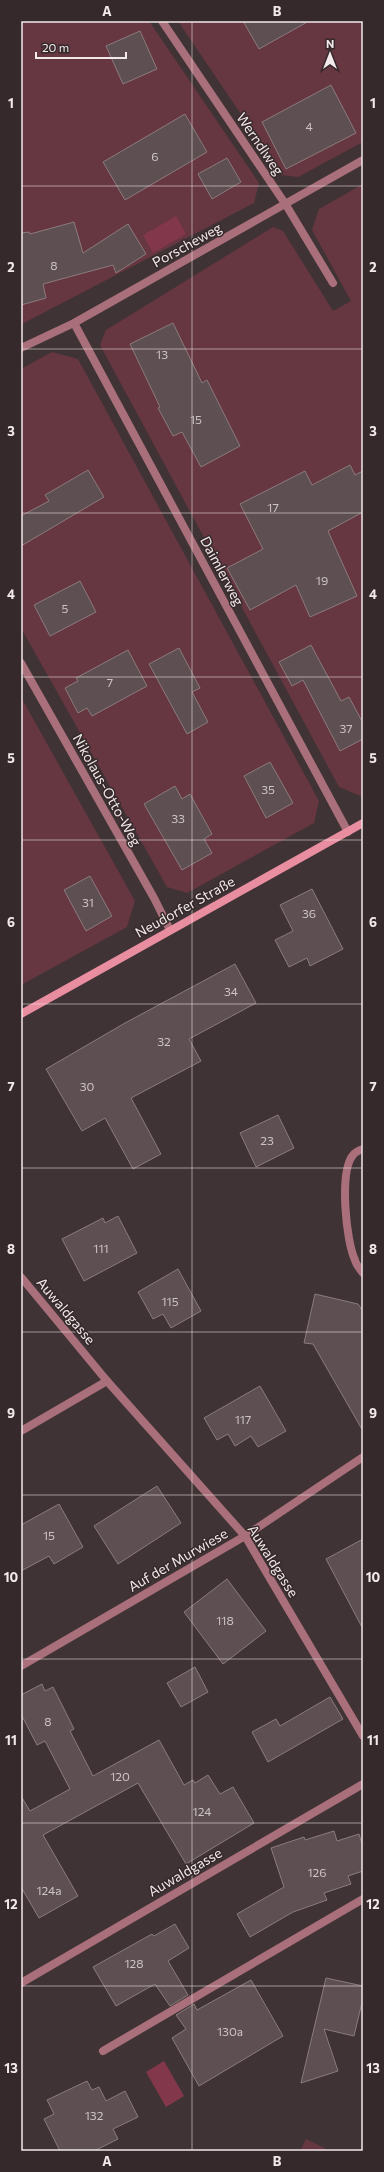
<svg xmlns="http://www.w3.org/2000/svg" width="384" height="2172" font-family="Commissioner,sans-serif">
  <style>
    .green { fill: #663641 }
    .water { fill: #83374a }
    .building { fill: #5e5052; stroke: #8b7b7d }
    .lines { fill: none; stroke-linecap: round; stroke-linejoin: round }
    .lane { stroke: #a96f7a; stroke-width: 8 }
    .street { stroke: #a96f7a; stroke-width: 8 }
    .secondary { stroke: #e98da0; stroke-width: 8 }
    .grid { fill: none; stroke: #f2e9ea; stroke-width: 1; stroke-opacity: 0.55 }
    .labels { text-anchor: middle; stroke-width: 3; stroke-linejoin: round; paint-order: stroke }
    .number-label { font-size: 12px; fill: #cdc3c4 }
    .street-label { font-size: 14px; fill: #f2e9ea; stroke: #36292b }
    .neatline { fill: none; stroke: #f2e9ea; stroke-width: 1.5 }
    .grid-label { font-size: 13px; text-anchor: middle; font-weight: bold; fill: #f2e9ea }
  </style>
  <rect width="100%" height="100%" fill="#403335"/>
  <path class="green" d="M 21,21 L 149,21 L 259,183 L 254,203 L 22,324 Z
    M 178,21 L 363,21 L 363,142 L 298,177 L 282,175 Z
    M 363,184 L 363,797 L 339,787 L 100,345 L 106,330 L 273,227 L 283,231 L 333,311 L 351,301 L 312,230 L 319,209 Z
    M 52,352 L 78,359 L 319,801 L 314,823 L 187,893 L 167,887 L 21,628 L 21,369 Z
    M 21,697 L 135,901 L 127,927 L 21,985 Z
    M 306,2139 L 325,2148 L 324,2151 L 300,2151 Z"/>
  <path class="water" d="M 176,216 L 186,234 L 153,253 L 143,235 Z
    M 164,2061 L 184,2096 L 166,2107 L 146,2072 Z"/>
  <path class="building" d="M 243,21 L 309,21 L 259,49 Z
    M 140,31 L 157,69 L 123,84 L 106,46 Z
    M 331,85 L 356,133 L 286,169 L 262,122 Z
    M 185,114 L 207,152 L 125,200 L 103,162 Z
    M 227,158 L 241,182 L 212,199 L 198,174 Z
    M 74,222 L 83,253 L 128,224 L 146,254 L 116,273 L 113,265 L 43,284 L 46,298 L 21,305 L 21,233 L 29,232 L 30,234 Z
    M 173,323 L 202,383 L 207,380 L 240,446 L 201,467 L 182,432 L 173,436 L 158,408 L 160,407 L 130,344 Z
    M 350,465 L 355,475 L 363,471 L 363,512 L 328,531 L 357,596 L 310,617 L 296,585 L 250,610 L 227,568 L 263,549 L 240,504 L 305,471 L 312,485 Z
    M 88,470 L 104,497 L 21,546 L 21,516 L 49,501 L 45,495 Z
    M 80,581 L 96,612 L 50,636 L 34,605 Z
    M 311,645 L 341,701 L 349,697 L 363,723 L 363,739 L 340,751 L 303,680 L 292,686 L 279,662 Z
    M 179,648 L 200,688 L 192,692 L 208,722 L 187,734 L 149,664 Z
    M 128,650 L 147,686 L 92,716 L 87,708 L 78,713 L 65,688 L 78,681 L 76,678 Z
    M 270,762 L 293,803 L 266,818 L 244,776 Z
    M 175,786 L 182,799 L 190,794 L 212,834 L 204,839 L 212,853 L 182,870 L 144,804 Z
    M 90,876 L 112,916 L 86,931 L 64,890 Z
    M 312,889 L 343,949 L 310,966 L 307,958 L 289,967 L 275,940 L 293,931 L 280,905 Z
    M 235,964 L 256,1003 L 189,1039 L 201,1061 L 131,1098 L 161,1154 L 133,1169 L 105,1118 L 82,1131 L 46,1069 L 125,1023 Z
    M 278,1115 L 294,1148 L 256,1167 L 240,1133 Z
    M 118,1216 L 137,1253 L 84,1281 L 62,1239 L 103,1218 L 105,1223 Z
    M 178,1269 L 201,1311 L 171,1328 L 163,1314 L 153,1319 L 138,1292 Z
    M 315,1294 L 358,1304 L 363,1311 L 363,1431 L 313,1344 L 304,1343 Z
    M 260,1386 L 286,1431 L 258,1447 L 251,1436 L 235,1446 L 228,1434 L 217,1440 L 204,1418 Z
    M 157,1486 L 181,1523 L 118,1564 L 94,1526 Z
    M 59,1504 L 83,1547 L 54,1564 L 49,1556 L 21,1571 L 21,1525 Z
    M 363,1539 L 363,1629 L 326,1559 Z
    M 227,1579 L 266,1631 L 223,1664 L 184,1612 Z
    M 195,1667 L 208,1692 L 181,1707 L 167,1683 Z
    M 42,1684 L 45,1691 L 53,1687 L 74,1729 L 70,1731 L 93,1776 L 159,1740 L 184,1785 L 193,1780 L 195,1783 L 208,1775 L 220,1794 L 233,1787 L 254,1823 L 186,1864 L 138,1783 L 43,1835 L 78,1896 L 39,1918 L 21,1887 L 21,1796 L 30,1811 L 70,1789 L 45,1741 L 37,1745 L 21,1714 L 21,1695 Z
    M 330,1697 L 343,1719 L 268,1762 L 252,1732 L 276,1719 L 280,1726 Z
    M 334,1831 L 337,1841 L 359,1834 L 363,1847 L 363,1871 L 348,1876 L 351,1884 L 324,1893 L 327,1900 L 293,1912 L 250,1937 L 237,1914 L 284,1887 L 271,1848 L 304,1837 L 305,1840 Z
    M 175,1924 L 189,1948 L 168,1961 L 188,1995 L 170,2006 L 155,1984 L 116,2006 L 93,1967 L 152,1934 L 154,1936 Z
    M 326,1978 L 363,1986 L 363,1998 L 354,2036 L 324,2029 L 338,2071 L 301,2083 Z
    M 251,1980 L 283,2036 L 199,2086 L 172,2038 L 186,2029 L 176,2015 L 194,2004 L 197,2010 Z
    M 87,2081 L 92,2090 L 99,2087 L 106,2101 L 125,2091 L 138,2117 L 113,2129 L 118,2139 L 94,2151 L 60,2151 L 44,2119 L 54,2114 L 47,2100 Z"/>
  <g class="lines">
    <path class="lane" d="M 21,1431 L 107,1381"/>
    <path class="street" d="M 162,21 L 286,205 L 333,283
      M 74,323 L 348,832
      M 21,348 L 74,323 L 363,160
      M 21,663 L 154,898 L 170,930
      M 363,1149 C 360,1150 355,1152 353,1155 C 339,1172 346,1241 355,1260 C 356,1265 360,1269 363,1273
      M 21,1277 L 107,1381 L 245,1536 L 363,1736
      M 21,1666 L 245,1536 L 363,1457
      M 21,1983 L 363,1784
      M 103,2051 L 363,1899"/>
    <path class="secondary" d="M 21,1014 L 363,823"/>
  </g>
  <path class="grid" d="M 192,21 L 192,2151M 21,186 L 363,186M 21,349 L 363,349M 21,513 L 363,513M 21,677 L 363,677M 21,840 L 363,840M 21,1004 L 363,1004M 21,1168 L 363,1168M 21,1332 L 363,1332M 21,1495 L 363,1495M 21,1659 L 363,1659M 21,1823 L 363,1823M 21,1986 L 363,1986"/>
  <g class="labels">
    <g class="number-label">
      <text x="309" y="131">4</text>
      <text x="155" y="161">6</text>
      <text x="54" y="270">8</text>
      <text x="162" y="359">13</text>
      <text x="196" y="424">15</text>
      <text x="273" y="512">17</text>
      <text x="322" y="585">19</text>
      <text x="65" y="613">5</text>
      <text x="110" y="687">7</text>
      <text x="346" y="733">37</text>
      <text x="268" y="794">35</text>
      <text x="178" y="823">33</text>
      <text x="88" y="907">31</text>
      <text x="309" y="918">36</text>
      <text x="231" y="996">34</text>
      <text x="164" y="1046">32</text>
      <text x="87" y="1091">30</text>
      <text x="267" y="1145">23</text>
      <text x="101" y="1253">111</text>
      <text x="170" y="1306">115</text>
      <text x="243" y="1424">117</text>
      <text x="49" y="1540">15</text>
      <text x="225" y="1625">118</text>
      <text x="48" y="1726">8</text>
      <text x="120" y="1781">120</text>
      <text x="202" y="1816">124</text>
      <text x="317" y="1877">126</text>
      <text x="49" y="1895">124a</text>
      <text x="134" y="1968">128</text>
      <text x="230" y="2036">130a</text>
      <text x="94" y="2120">132</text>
    </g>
    <g class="street-label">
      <text transform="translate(260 144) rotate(56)" y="5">Werndlweg</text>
      <text transform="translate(187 245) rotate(-29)" y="5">Porscheweg</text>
      <text transform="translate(222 571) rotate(62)" y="5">Daimlerweg</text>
      <text transform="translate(107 790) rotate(61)" y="5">Nikolaus-Otto-Weg</text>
      <text transform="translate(185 907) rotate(-29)" y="5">Neudorfer Straße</text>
      <text transform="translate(66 1311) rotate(50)" y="5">Auwaldgasse</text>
      <text transform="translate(178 1560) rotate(-30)" y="5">Auf der Murwiese</text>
      <text transform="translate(273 1561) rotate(58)" y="5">Auwaldgasse</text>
      <text transform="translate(185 1872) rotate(-30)" y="5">Auwaldgasse</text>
    </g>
  </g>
  <rect width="384" height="2172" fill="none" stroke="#36292b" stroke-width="44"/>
  <g transform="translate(330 54)" stroke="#36292b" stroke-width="3" paint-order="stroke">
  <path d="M0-3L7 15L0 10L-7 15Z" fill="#f2e9ea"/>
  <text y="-6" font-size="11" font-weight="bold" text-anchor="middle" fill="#f2e9ea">N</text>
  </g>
  <path d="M36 52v6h90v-6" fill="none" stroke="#f2e9ea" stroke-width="2"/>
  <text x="42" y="52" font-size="12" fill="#f2e9ea" stroke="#36292b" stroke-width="3" paint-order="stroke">20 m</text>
  <rect x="22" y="22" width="340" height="2128" class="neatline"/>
  <g class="grid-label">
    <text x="107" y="16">A</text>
    <text x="277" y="16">B</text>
    <text x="11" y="108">1</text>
    <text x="373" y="108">1</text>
    <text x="11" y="272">2</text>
    <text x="373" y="272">2</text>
    <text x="11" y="436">3</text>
    <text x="373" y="436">3</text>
    <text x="11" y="599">4</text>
    <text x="373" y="599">4</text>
    <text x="11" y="763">5</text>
    <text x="373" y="763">5</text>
    <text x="11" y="927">6</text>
    <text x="373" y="927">6</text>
    <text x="11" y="1091">7</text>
    <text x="373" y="1091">7</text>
    <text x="11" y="1254">8</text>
    <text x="373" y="1254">8</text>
    <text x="11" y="1418">9</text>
    <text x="373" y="1418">9</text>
    <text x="11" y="1582">10</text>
    <text x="373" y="1582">10</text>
    <text x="11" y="1745">11</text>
    <text x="373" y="1745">11</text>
    <text x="11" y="1909">12</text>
    <text x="373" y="1909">12</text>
    <text x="11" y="2073">13</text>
    <text x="373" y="2073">13</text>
    <text x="107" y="2166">A</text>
    <text x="277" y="2166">B</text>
  </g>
</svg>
